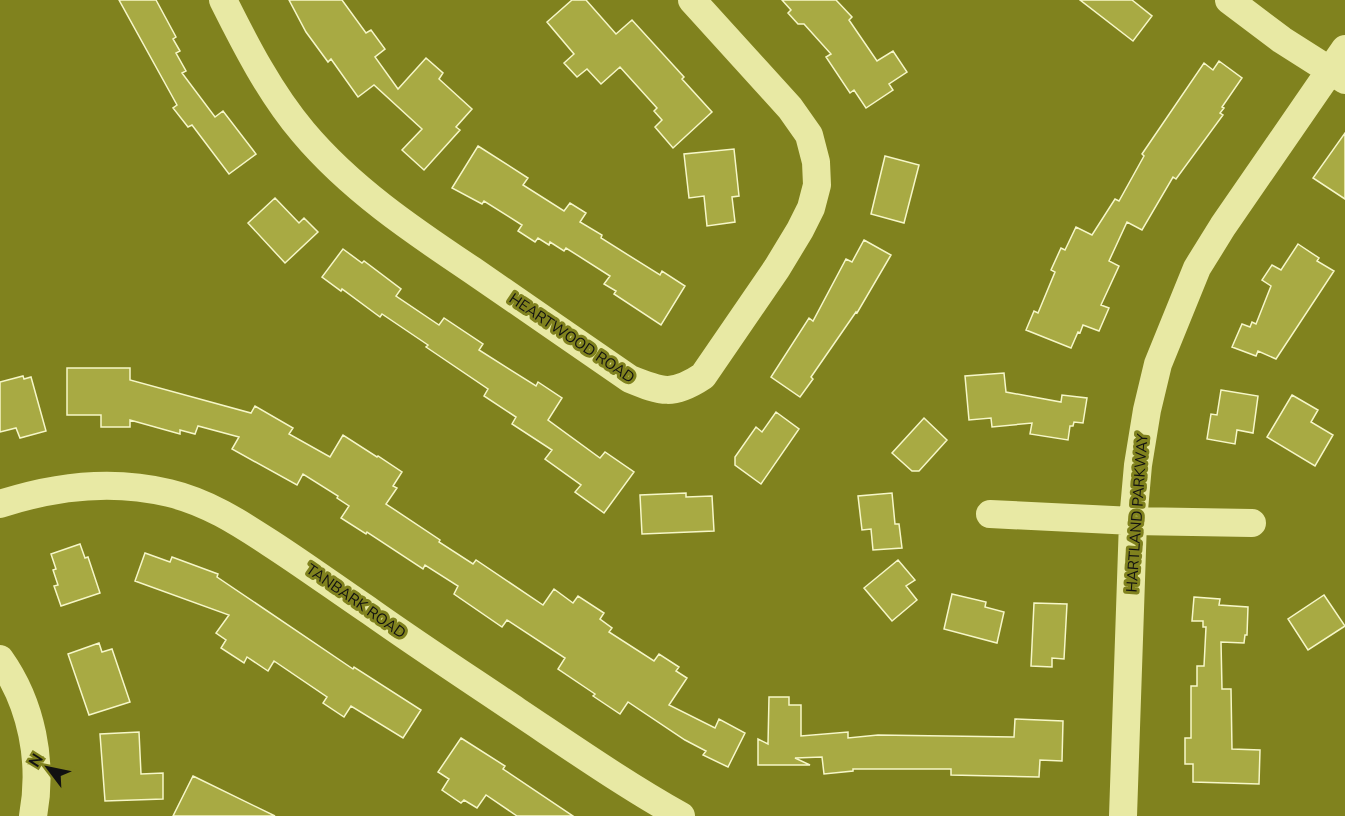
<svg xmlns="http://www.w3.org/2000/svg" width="1345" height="816" font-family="'Nunito Sans',sans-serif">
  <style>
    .building { fill: #a8aa43; stroke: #f6f7c8; stroke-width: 1.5 }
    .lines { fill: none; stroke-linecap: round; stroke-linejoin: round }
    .minor { stroke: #e8e9a4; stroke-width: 28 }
    .labels { text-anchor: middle; stroke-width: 6; stroke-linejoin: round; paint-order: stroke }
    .street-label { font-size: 15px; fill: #111; stroke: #80821e }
  </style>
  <rect width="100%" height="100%" fill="#80821e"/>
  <path class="building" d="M 119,0 L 156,0 L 176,37 L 173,39 L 180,51 L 176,53 L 186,71 L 182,73 L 215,117 L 223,111 L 256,154 L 229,174 L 192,125 L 188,127 L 173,108 L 177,105 Z
    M 289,0 L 342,0 L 366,33 L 371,30 L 385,49 L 375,57 L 398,89 L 426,58 L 443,73 L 439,79 L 472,109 L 456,127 L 460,130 L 424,170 L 402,150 L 422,129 L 374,85 L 358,97 L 331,59 L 328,62 L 306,32 Z
    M 572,0 L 586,0 L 616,34 L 632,20 L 684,77 L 682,79 L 712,112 L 673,148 L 655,127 L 662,120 L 654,111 L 657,108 L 620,67 L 601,84 L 587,69 L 577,77 L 564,63 L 574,54 L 547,22 Z
    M 782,0 L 836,0 L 852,17 L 849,20 L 877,61 L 893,51 L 907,72 L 889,84 L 893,90 L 866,108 L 854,90 L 850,93 L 826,57 L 831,54 L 804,24 L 798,24 L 788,13 L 791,10 Z
    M 1080,0 L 1132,0 L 1152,16 L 1133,41 Z
    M 1219,61 L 1242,78 L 1222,107 L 1224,108 L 1220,113 L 1223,115 L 1176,179 L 1173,177 L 1142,230 L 1127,222 L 1109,261 L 1119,266 L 1101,305 L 1109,308 L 1099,331 L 1083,325 L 1080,333 L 1078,332 L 1071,348 L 1026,330 L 1034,311 L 1038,313 L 1055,272 L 1051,270 L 1061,248 L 1065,250 L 1076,227 L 1092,235 L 1115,199 L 1119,201 L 1144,156 L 1142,154 L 1204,63 L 1213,70 Z
    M 1345,133 L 1345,199 L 1313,178 Z
    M 478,146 L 528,178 L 523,185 L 564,211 L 570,203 L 586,213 L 580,222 L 602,235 L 601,238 L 660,275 L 662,271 L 685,286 L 661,325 L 614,294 L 616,291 L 604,284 L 610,276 L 566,248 L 564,251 L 550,242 L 549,245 L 538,238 L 535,242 L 518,231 L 522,225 L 484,201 L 482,204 L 452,188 Z
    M 734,149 L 739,196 L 732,197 L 735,222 L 707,226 L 704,196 L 689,198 L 684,154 Z
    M 885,156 L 919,165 L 904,223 L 871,214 Z
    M 275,198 L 299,223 L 304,218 L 318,232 L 285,263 L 248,223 Z
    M 864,240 L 891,255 L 857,313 L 856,312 L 811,377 L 813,379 L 800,397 L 771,377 L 809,318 L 813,321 L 846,259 L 852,262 Z
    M 1298,244 L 1319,258 L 1317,261 L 1334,271 L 1276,359 L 1258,351 L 1256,356 L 1232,347 L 1242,324 L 1250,327 L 1252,322 L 1256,324 L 1271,286 L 1262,280 L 1272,265 L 1281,270 Z
    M 343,249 L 362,263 L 364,261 L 401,289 L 396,296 L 439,325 L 444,318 L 483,344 L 479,350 L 536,386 L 538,382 L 562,398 L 548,420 L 600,458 L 605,452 L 634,472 L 604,513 L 575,492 L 581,485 L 545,459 L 552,450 L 512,424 L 516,417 L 484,396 L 488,389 L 426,347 L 428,345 L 382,314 L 380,317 L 342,289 L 341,291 L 322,277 Z
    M 67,368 L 130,368 L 130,380 L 251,413 L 255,406 L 293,428 L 289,434 L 330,457 L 343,435 L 377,457 L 378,456 L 402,472 L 393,486 L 397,488 L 386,504 L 440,540 L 439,542 L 473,564 L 476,560 L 543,605 L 554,589 L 573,603 L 578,596 L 604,613 L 600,619 L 612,628 L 609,632 L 654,661 L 659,654 L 679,667 L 676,671 L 687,678 L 669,705 L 715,728 L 719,719 L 745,733 L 728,767 L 703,755 L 706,751 L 685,740 L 628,702 L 620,714 L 593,696 L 595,694 L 558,669 L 565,658 L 507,620 L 502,627 L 454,594 L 458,586 L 425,565 L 423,569 L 367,532 L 366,534 L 341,518 L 349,506 L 337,498 L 338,496 L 303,474 L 297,485 L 232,449 L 239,437 L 198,426 L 195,434 L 180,430 L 180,434 L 130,420 L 130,427 L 101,427 L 101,415 L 67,415 Z
    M 1004,373 L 1006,392 L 1061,402 L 1062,395 L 1087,398 L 1083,423 L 1074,422 L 1073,426 L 1070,426 L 1068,440 L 1030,434 L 1032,423 L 992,427 L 991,418 L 969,420 L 965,376 Z
    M 23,376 L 24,379 L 31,377 L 46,431 L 20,438 L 16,428 L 0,432 L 0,382 Z
    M 1221,390 L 1258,396 L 1253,433 L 1237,430 L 1235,444 L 1207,439 L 1211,414 L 1217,415 Z
    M 1292,395 L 1318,410 L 1311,422 L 1333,435 L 1315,466 L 1267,437 Z
    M 776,412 L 799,429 L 761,484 L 735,465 L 735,457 L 756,427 L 762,432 Z
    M 924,418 L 947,440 L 919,471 L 912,471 L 892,453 Z
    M 686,493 L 686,497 L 712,496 L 714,531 L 642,534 L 640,495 Z
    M 892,493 L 895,524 L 899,524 L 902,548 L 873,550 L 871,529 L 862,530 L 858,496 Z
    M 80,544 L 85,558 L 88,557 L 100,593 L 61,606 L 54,586 L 58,585 L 53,570 L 56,569 L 51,554 Z
    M 145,553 L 170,562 L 172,557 L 218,574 L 217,577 L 353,669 L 354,667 L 421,710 L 403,738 L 351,706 L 344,717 L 323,703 L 327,697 L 274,661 L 268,671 L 247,657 L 244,663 L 221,648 L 226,640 L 216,633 L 229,615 L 135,581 Z
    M 898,560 L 915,580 L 906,586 L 917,600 L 892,621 L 864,588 Z
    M 952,594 L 986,602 L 985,607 L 1004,612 L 997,643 L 944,629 Z
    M 1324,595 L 1345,626 L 1308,650 L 1288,619 Z
    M 1194,597 L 1220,599 L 1219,605 L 1248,607 L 1247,635 L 1245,635 L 1244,643 L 1221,642 L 1222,689 L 1231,689 L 1232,749 L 1260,750 L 1259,784 L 1193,782 L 1193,764 L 1185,764 L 1185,738 L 1191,738 L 1191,686 L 1197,686 L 1197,666 L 1204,666 L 1206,627 L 1203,627 L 1203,621 L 1192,621 Z
    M 1034,603 L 1067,604 L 1064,659 L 1052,658 L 1052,667 L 1031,666 Z
    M 99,643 L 102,652 L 112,649 L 130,702 L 89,715 L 68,654 Z
    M 769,697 L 789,697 L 789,705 L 801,705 L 801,736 L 848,732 L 848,738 L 878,735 L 1014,737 L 1015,719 L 1063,721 L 1062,761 L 1040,760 L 1039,777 L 951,775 L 951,769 L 853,769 L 853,771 L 824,774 L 822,757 L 795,758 L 810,765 L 758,765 L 758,739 L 768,744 Z
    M 139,732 L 141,774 L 163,773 L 163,799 L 105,801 L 100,734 Z
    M 461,738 L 505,766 L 503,769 L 573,816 L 517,816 L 486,795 L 477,808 L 464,800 L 461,803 L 442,790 L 449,779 L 438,772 Z
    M 193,776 L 275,816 L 173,816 Z"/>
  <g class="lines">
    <path class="minor" d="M 223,0 C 246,46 270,93 303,132 C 350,188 412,230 472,270 C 525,306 577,343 630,379 C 662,392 673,396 703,376 L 777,268 L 800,230 L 811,208 L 817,185 L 816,162 L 809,135 L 790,108 L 692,0
      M 1229,0 L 1282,40 L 1345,80
      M 0,504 C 55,486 112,479 169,493 C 207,502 238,522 270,543 C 304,565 337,589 371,612 C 419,646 468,678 517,711 C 571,747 624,784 681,816
      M 990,514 L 1133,521 L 1252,523
      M 0,659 C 32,704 43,762 33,816
      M 1123,816 L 1133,521 L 1138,465 L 1147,410 L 1158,364 L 1197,268 L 1223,226 L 1345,49"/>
  </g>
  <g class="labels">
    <g class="street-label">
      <text transform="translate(572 338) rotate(34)" y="5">HEARTWOOD ROAD</text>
      <text transform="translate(1137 513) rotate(-86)" y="5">HARTLAND PARKWAY</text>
      <text transform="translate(356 601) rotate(35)" y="5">TANBARK ROAD</text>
    </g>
  </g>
  <g transform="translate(48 768) rotate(302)" stroke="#80821e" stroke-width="4.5" paint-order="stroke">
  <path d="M0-4.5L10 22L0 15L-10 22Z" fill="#111111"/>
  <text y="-9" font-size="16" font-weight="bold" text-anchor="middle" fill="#111111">N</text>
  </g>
</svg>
